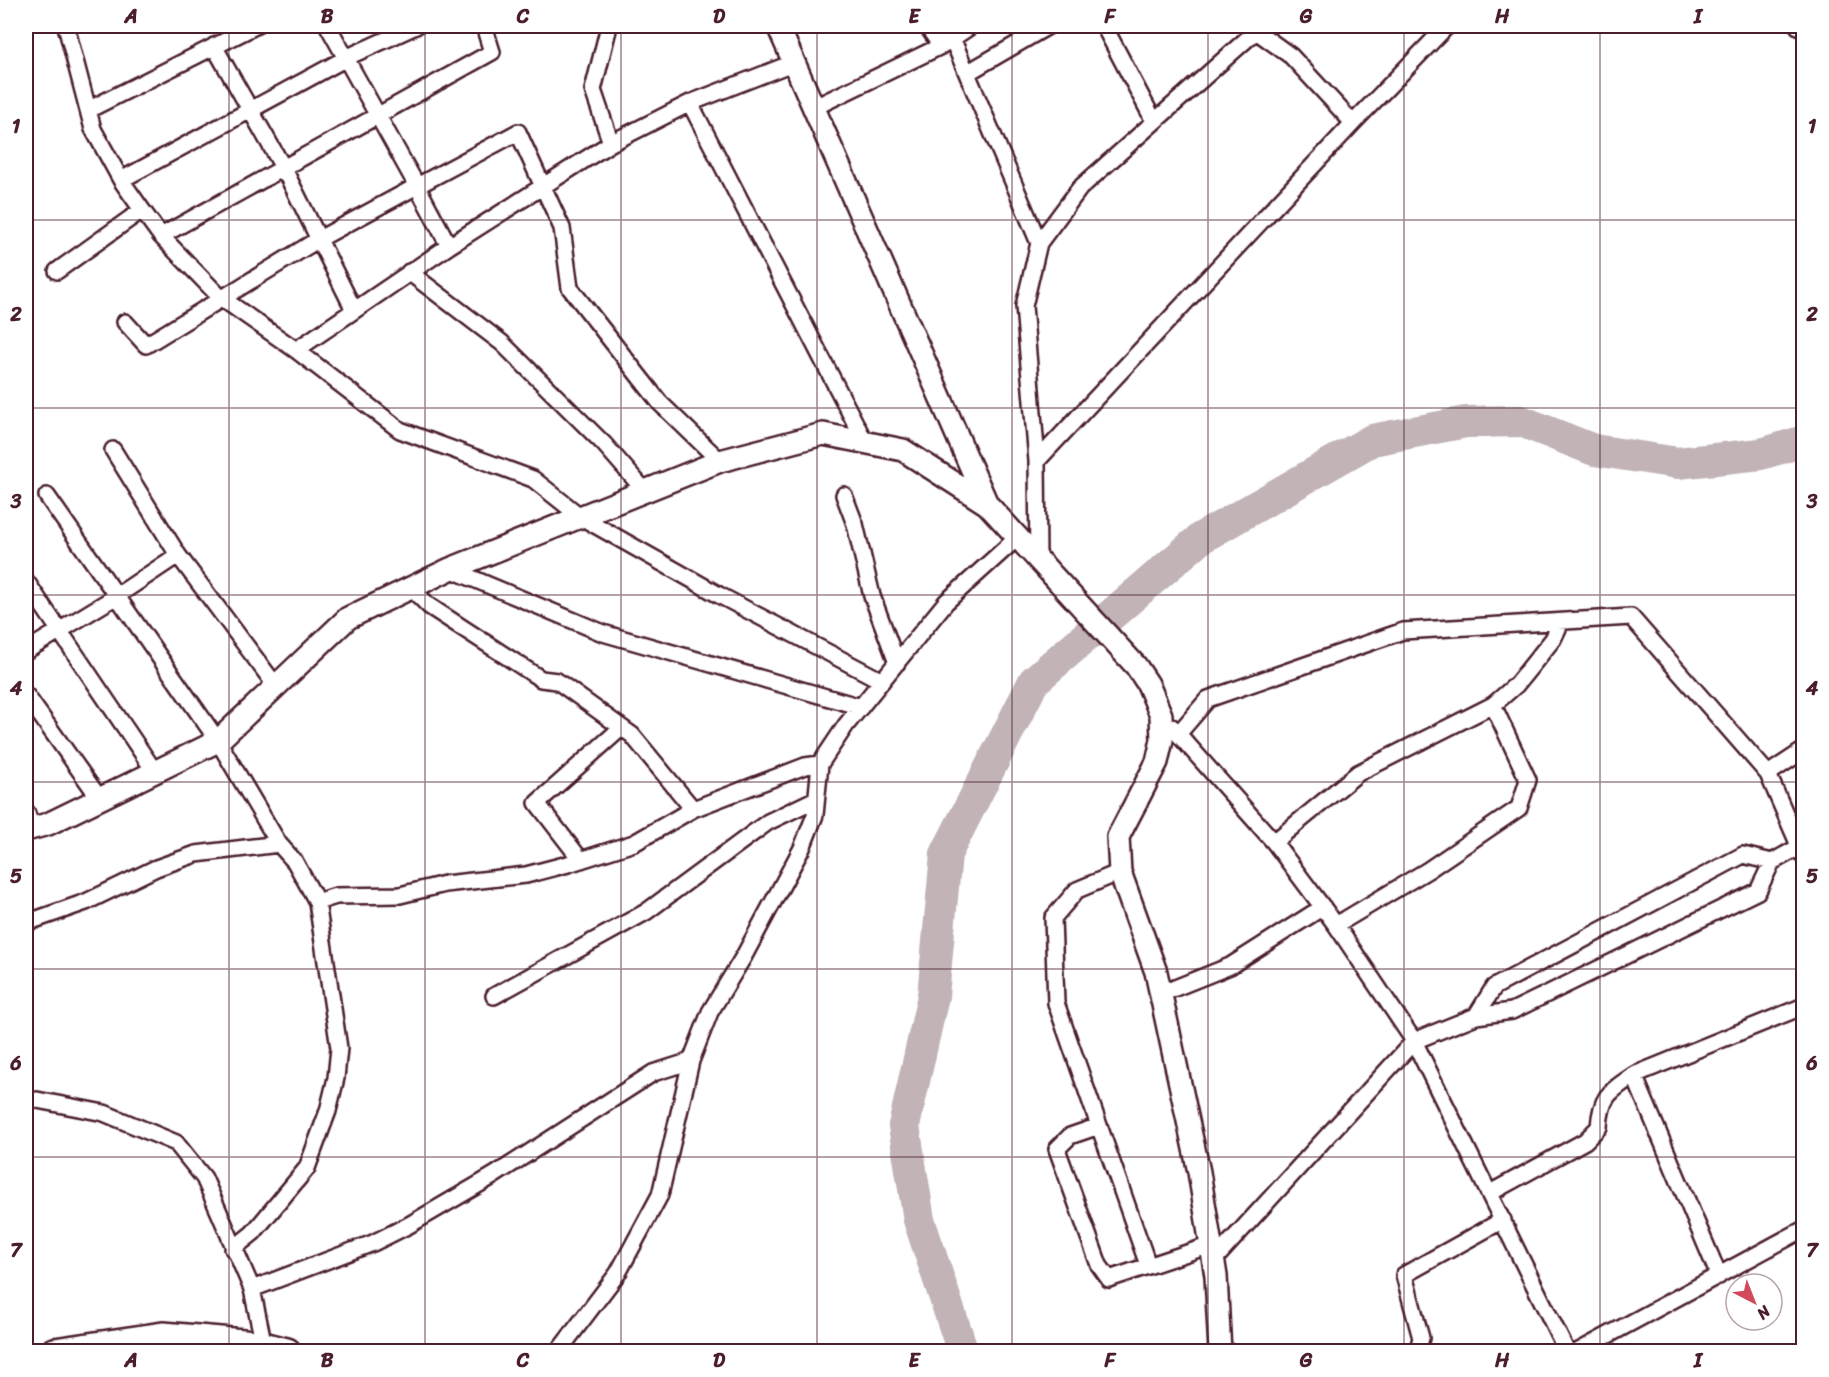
<svg xmlns="http://www.w3.org/2000/svg" width="1829" height="1377" font-family="Sriracha,sans-serif">
  <style>
    .lines { fill: none; stroke-linecap: round; stroke-linejoin: round }
    .river { stroke: #c1b3b6; stroke-width: 32 }
    .street-casing { stroke: #4a1f2b; stroke-width: 20 }
    .secondary-casing { stroke: #4a1f2b; stroke-width: 26 }
    .highway-casing { stroke: #4a1f2b; stroke-width: 32 }
    .street { stroke: #fff; stroke-width: 15 }
    .secondary { stroke: #fff; stroke-width: 21 }
    .highway { stroke: #fff; stroke-width: 27 }
    .grid { fill: none; stroke: #4a1f2b; stroke-width: 1.5; stroke-opacity: 0.55 }
    .neatline { fill: none; stroke: #4a1f2b; stroke-width: 2 }
    .grid-label { font-size: 20px; text-anchor: middle; font-weight: bold; fill: #4a1f2b }
  </style>
  <rect width="100%" height="100%" fill="#fff"/>
  <filter id="ink" filterUnits="userSpaceOnUse"><feTurbulence type="fractalNoise" baseFrequency=".0167" numOctaves="2"/><feDisplacementMap in="SourceGraphic" scale="12" xChannelSelector="R" yChannelSelector="G"/><feConvolveMatrix kernelMatrix="1 2 1 2 8 2 1 2 1" color-interpolation-filters="sRGB"/></filter>
  <g filter="url(#ink)">
    <g class="lines">
      <path class="river" d="M 963,1352 L 919,1220 L 904,1126 L 933,996 L 946,854 L 1034,681 L 1201,538 L 1372,440 L 1466,422 L 1521,421 L 1594,450 L 1678,463 L 1761,454 L 1804,441"/>
      <g class="street-casing">
        <path id="street" d="M 66,26 L 93,129 L 121,180 L 142,210 L 161,236 L 220,297 L 296,350
          M 609,26 L 593,90 L 611,143
          M 1104,26 L 1154,121
          M 1253,26 L 1256,31 L 1291,56 L 1353,123
          M 1798,26 L 1804,28
          M 952,38 L 1039,243
          M 944,44 L 971,26
          M 214,46 L 284,169 L 354,310
          M 795,62 L 690,103 L 611,143 L 449,246 L 296,350 L 400,430 L 533,479 L 581,517 L 719,595 L 882,681
          M 967,73 L 1048,26
          M 690,103 L 865,442
          M 815,107 L 941,46 L 927,26
          M 88,110 L 255,26
          M 121,180 L 352,55 L 416,26
          M 161,236 L 492,52 L 484,26
          M 449,246 L 417,186 L 518,132 L 562,228 L 570,288 L 660,403 L 720,461
          M 57,271 L 142,210
          M 409,272 L 502,343 L 604,444 L 645,491
          M 125,322 L 146,345 L 319,239 L 417,186 L 328,26
          M 113,450 L 178,555 L 276,686
          M 1037,461 L 1353,123 L 1447,26
          M 844,495 L 855,524 L 872,596 L 897,663
          M 47,496 L 218,741 L 279,844 L 295,862 L 317,902 L 339,1048 L 336,1078 L 328,1111 L 307,1168 L 253,1233 L 233,1249
          M 1038,558 L 1037,461 L 1024,306 L 1039,243 L 1080,188 L 1256,31
          M 450,569 L 603,633 L 861,707
          M 26,581 L 155,772
          M 412,589 L 429,606 L 541,679 L 557,681 L 632,735 L 693,809
          M 26,651 L 115,597 L 178,555
          M 26,695 L 100,799
          M 1172,727 L 1274,842 L 1336,925 L 1414,1041 L 1567,1352
          M 1178,734 L 1208,699 L 1403,631 L 1631,617 L 1768,774 L 1804,857
          M 1768,774 L 1804,750
          M 26,811 L 32,828
          M 1274,842 L 1358,773 L 1493,705 L 1516,685 L 1553,639 L 1561,622
          M 581,860 L 537,803 L 620,729
          M 1120,872 L 1077,890 L 1053,918 L 1056,1003 L 1148,1265
          M 317,902 L 336,896 L 400,895 L 445,884 L 526,875 L 568,864 L 634,843 L 693,809 L 805,766 L 820,764
          M 26,923 L 86,902 L 156,868 L 196,854 L 279,844
          M 1336,925 L 1428,870 L 1519,808 L 1528,780 L 1493,705
          M 1160,994 L 1230,966 L 1323,907
          M 494,996 L 646,912 L 768,822 L 816,799
          M 1476,1016 L 1494,987 L 1743,855 L 1772,862 L 1799,847
          M 37,1100 L 104,1113 L 176,1143 L 204,1178 L 219,1212 L 252,1289 L 264,1346
          M 1099,1126 L 1070,1136 L 1057,1149 L 1099,1265 L 1109,1279 L 1211,1245
          M 1490,1193 L 1585,1141 L 1599,1127 C 1601,1096 1609,1092 1634,1075
          M 1214,1260 L 1414,1041 L 1476,1016 L 1512,1011 L 1758,891 L 1772,862
          M 1719,1276 L 1634,1075 L 1804,1006
          M 252,1289 L 373,1243 L 409,1225 L 493,1176 L 653,1073 L 691,1061
          M 558,1352 L 618,1273 L 660,1195 L 691,1061 L 710,1012 L 744,956 L 802,848 L 815,815 L 820,764 L 846,725 L 946,602 L 1018,537
          M 1417,1352 L 1421,1338 L 1404,1275 L 1503,1220
          M 1577,1352 L 1804,1229"/>
      </g>
      <g class="secondary-casing">
        <path id="secondary" d="M 778,26 L 987,504
          M 26,830 L 48,824 L 218,741 L 348,618 L 450,569 L 720,461 L 823,434 L 903,450 L 987,504 L 1136,666 L 1148,684 L 1161,715 L 1162,740 L 1157,762 L 1118,837 L 1120,872 L 1156,972 L 1199,1172 L 1216,1276 L 1220,1352"/>
      </g>
      <g class="highway-casing">
        <path id="highway" d="M 54,1352 L 163,1336 L 255,1344 L 287,1352"/>
      </g>
      <use href="#street" class="street"/>
      <use href="#secondary" class="secondary"/>
      <use href="#highway" class="highway"/>
    </g>
  </g>
  <path class="grid" d="M 229,26 L 229,1352M 425,26 L 425,1352M 621,26 L 621,1352M 817,26 L 817,1352M 1012,26 L 1012,1352M 1208,26 L 1208,1352M 1404,26 L 1404,1352M 1600,26 L 1600,1352M 26,220 L 1804,220M 26,408 L 1804,408M 26,595 L 1804,595M 26,782 L 1804,782M 26,969 L 1804,969M 26,1157 L 1804,1157"/>
  <rect width="1829" height="1377" fill="none" stroke="#fff" stroke-width="66"/>
  <g transform="translate(1754 1302) rotate(138)"><circle r="28" fill="#ffffff" stroke="#b7a5aa" stroke-width="1.5"/>
  <path d="M0-4.5L10 22L0 15L-10 22Z" fill="#d1495b"/>
  <text y="-9" font-size="16" font-weight="bold" text-anchor="middle" fill="#4a1f2b">N</text>
  </g>
  <rect x="33" y="33" width="1763" height="1311" class="neatline"/>
  <g class="grid-label">
    <text x="131" y="23">A</text>
    <text x="327" y="23">B</text>
    <text x="523" y="23">C</text>
    <text x="719" y="23">D</text>
    <text x="914" y="23">E</text>
    <text x="1110" y="23">F</text>
    <text x="1306" y="23">G</text>
    <text x="1502" y="23">H</text>
    <text x="1698" y="23">I</text>
    <text x="16" y="133">1</text>
    <text x="1812" y="133">1</text>
    <text x="16" y="321">2</text>
    <text x="1812" y="321">2</text>
    <text x="16" y="508">3</text>
    <text x="1812" y="508">3</text>
    <text x="16" y="695">4</text>
    <text x="1812" y="695">4</text>
    <text x="16" y="883">5</text>
    <text x="1812" y="883">5</text>
    <text x="16" y="1070">6</text>
    <text x="1812" y="1070">6</text>
    <text x="16" y="1257">7</text>
    <text x="1812" y="1257">7</text>
    <text x="131" y="1367">A</text>
    <text x="327" y="1367">B</text>
    <text x="523" y="1367">C</text>
    <text x="719" y="1367">D</text>
    <text x="914" y="1367">E</text>
    <text x="1110" y="1367">F</text>
    <text x="1306" y="1367">G</text>
    <text x="1502" y="1367">H</text>
    <text x="1698" y="1367">I</text>
  </g>
</svg>
